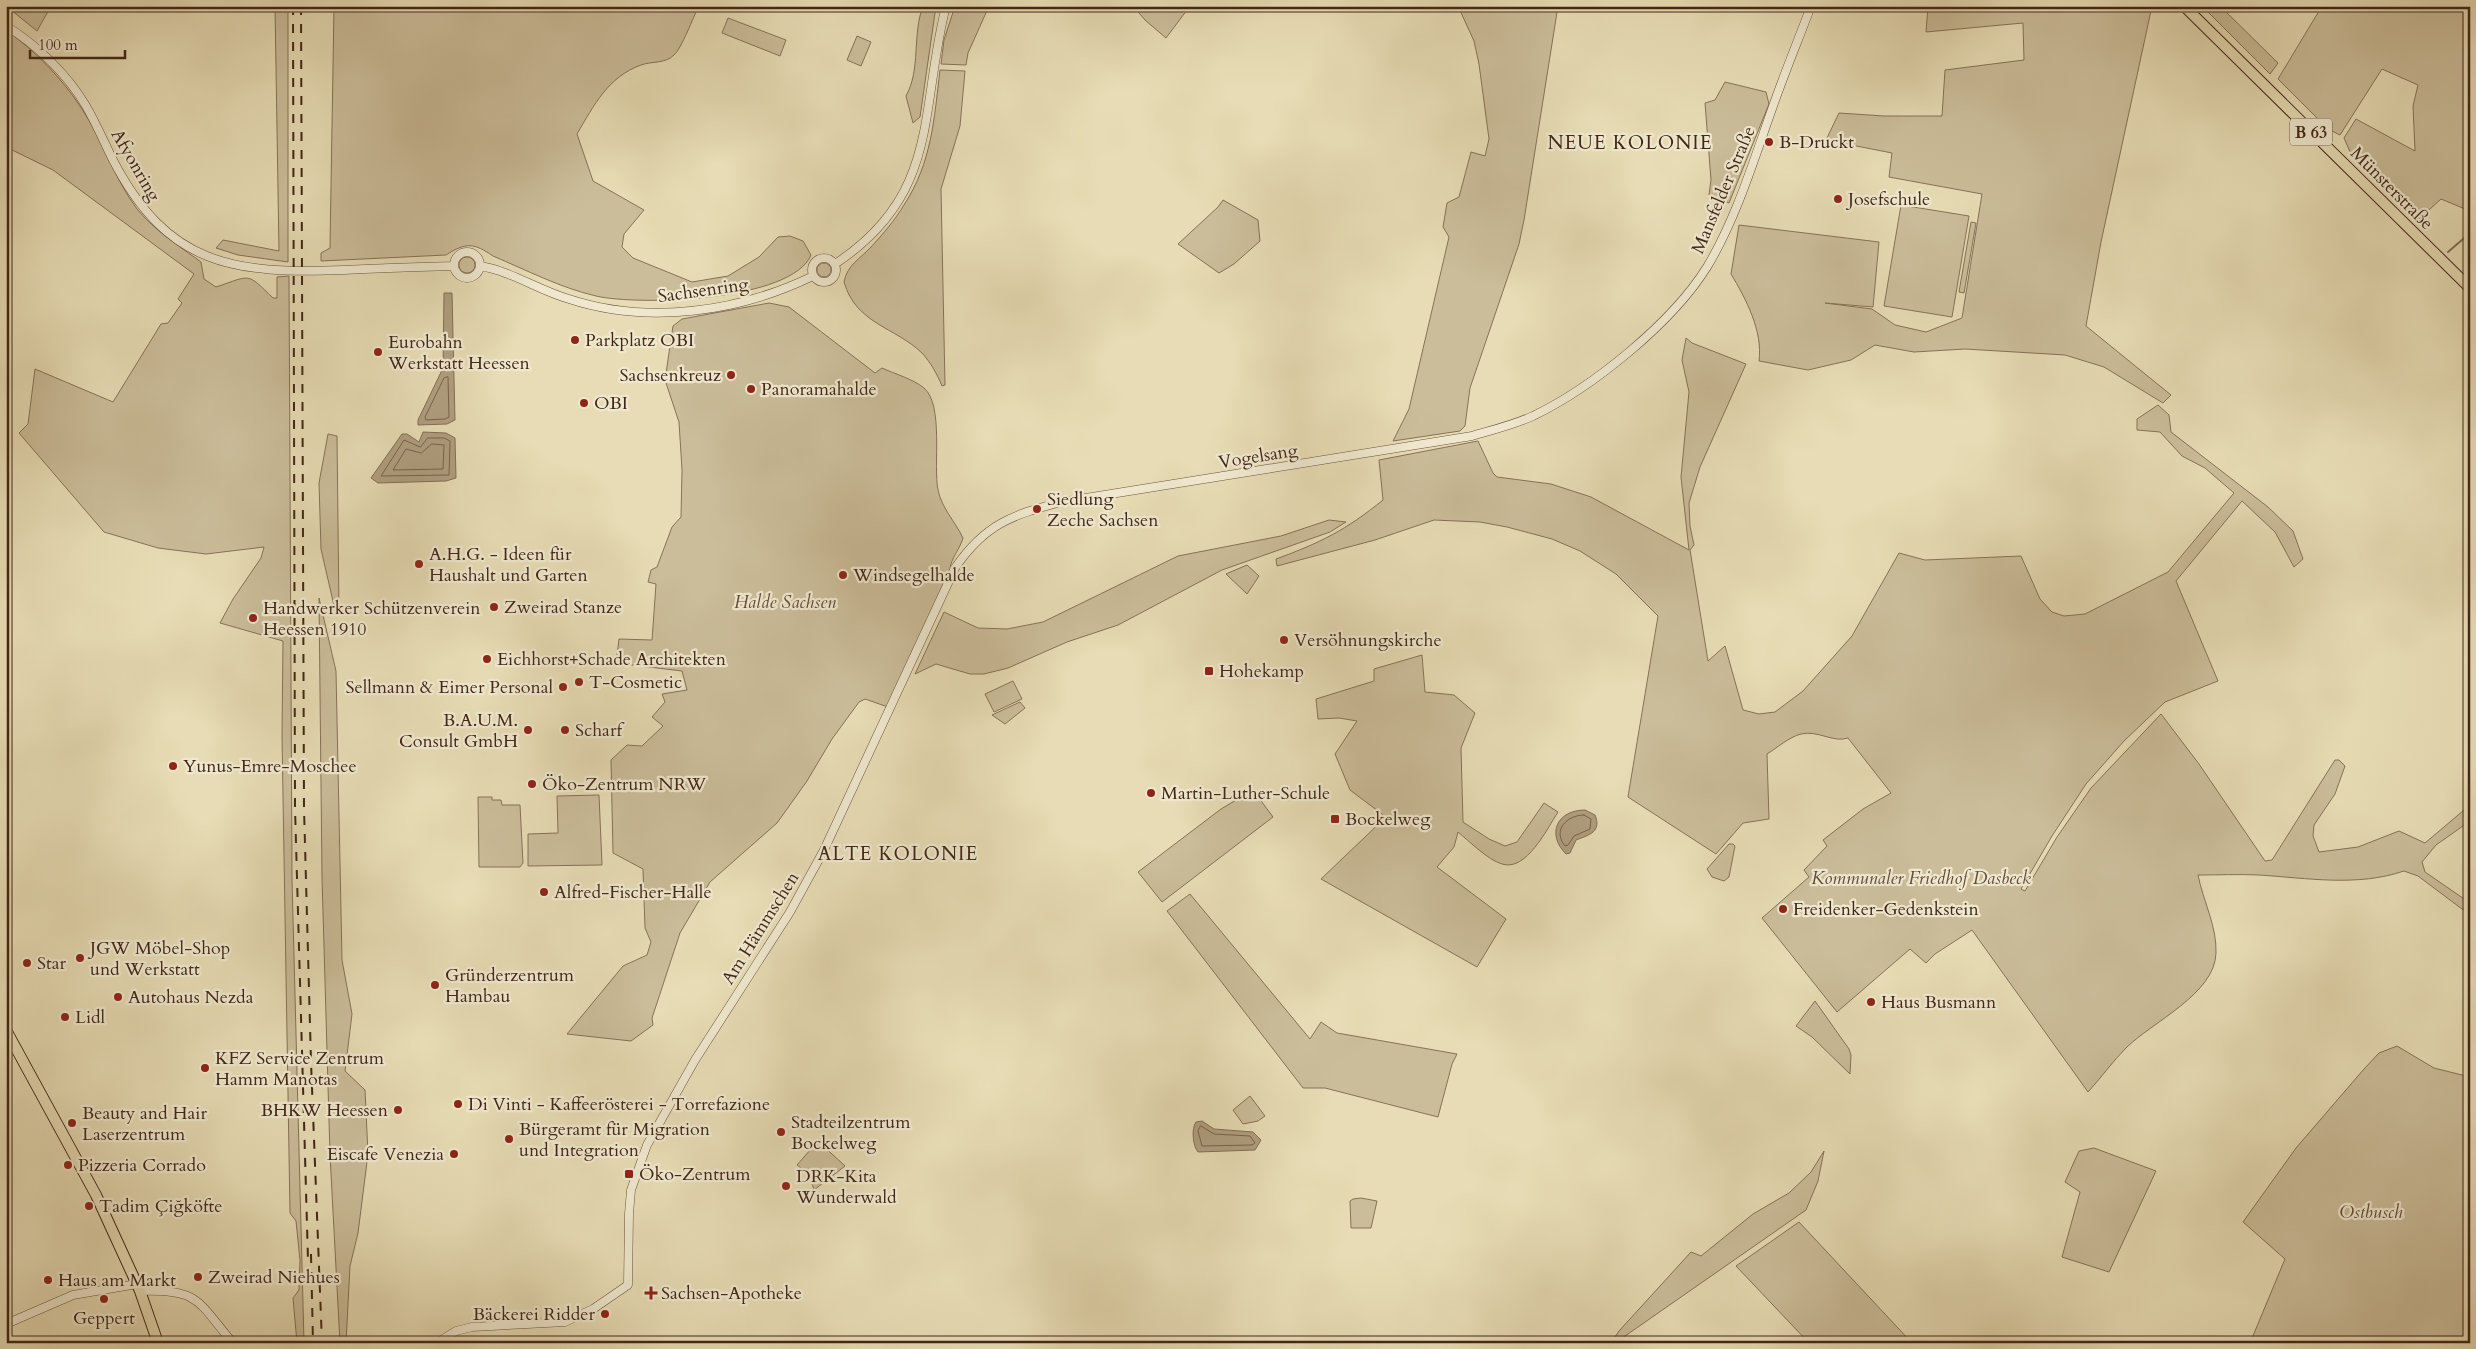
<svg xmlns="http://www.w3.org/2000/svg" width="2476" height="1349" font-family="Cardo,serif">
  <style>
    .green { fill: #cbbd9a; stroke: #867258 }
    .water { fill: #af9e7f; stroke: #836e55 }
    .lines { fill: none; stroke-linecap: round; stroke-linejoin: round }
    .shore { stroke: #78624b; stroke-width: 1 }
    .stream { stroke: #836e55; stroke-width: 2 }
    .minor-casing { stroke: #6b543e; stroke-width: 9 }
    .major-casing { stroke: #422717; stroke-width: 12 }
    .minor { stroke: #efe8cf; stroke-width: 8 }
    .major { stroke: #e7dcb5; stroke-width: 10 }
    .rail { stroke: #422717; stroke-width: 2; stroke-dasharray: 9 9; stroke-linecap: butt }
    .poi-dot { fill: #8f2418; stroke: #efe8cf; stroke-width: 2 }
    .labels { text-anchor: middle; stroke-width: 4.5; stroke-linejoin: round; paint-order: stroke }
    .shield { fill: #efe8cf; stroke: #76614e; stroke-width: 1 }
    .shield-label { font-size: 16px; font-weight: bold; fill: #422717 }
    .poi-label { font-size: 18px; fill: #422717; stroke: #efe8cf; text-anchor: start }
    .street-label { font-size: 18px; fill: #422717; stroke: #efe8cf }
    .park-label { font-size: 18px; font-style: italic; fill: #644c38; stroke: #efe8cf }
    .neighbourhood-label { font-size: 19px; letter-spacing: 1px; fill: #422717; stroke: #efe8cf }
  </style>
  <rect width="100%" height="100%" fill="#e7dcb5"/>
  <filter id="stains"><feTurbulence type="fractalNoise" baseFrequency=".004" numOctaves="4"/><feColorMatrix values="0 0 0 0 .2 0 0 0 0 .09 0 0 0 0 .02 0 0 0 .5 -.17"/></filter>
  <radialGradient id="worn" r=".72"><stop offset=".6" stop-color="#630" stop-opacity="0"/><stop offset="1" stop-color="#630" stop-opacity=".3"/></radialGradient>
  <path class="green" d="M 6,6 L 51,6 L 37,31 Z
    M 275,6 L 288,6 L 288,262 L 238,255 L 216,248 L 223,240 L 279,251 Z
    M 334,6 L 699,6 C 693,17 682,48 674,55 C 665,64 652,61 641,65 C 608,77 594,105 577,134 L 593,181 L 644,210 L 624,234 L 622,247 L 633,258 L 692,282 L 728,276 L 759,257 L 778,237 L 790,236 L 803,241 L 811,255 C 792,301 639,306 596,296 C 561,288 526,270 493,256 C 474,243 466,242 446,255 L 321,261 L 321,253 L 330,248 Z
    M 923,6 L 936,6 L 920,117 L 913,123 L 906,96 C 921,69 912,35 923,6 Z
    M 955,6 L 989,6 L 968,53 L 966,65 L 941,64 L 944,40 Z
    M 1133,6 L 1190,6 L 1166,38 L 1145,20 Z
    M 1458,6 L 1558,6 L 1524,220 L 1519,244 L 1470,388 L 1465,426 L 1460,431 L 1393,441 L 1409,409 L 1449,237 L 1443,227 L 1447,203 L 1459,197 L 1471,152 L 1485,156 L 1489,139 L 1479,64 L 1474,41 Z
    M 1928,6 L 2152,6 L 2101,242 L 2086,326 L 2171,395 L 2163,403 L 2104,367 L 2065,355 L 1965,349 L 1914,352 L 1875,345 L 1851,360 L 1808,370 L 1759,361 C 1763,331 1746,299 1731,274 L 1739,225 L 1879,242 L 1873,307 L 1825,303 L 1872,309 L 1895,325 L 1926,332 L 1962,318 L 1982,194 L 1889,177 L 1892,153 L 1826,140 L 1839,113 L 1884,116 L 1942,116 L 1945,70 L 2024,60 L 2023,23 L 1926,32 Z
    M 2202,6 L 2220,6 L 2278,63 L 2270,74 Z
    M 2322,6 L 2470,6 L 2470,211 L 2441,199 L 2418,220 L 2351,154 L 2344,138 L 2356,119 L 2415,151 L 2413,106 L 2418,85 L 2382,69 L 2340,135 L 2328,129 L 2278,79 Z
    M 728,18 L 786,40 L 780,56 L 722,33 Z
    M 6,30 C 35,51 62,78 82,109 C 103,141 114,178 137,209 C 155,231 178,245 201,262 L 204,279 L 216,287 C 252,275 246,272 273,298 L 277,298 L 277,277 L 289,276 L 292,879 L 304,1343 L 297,1343 L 293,1298 L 299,1290 L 300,1260 L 296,1221 L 290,1213 L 282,736 L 283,641 L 220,623 L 233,599 L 261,558 L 264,547 L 206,554 L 158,548 L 104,532 L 19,433 L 28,424 L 35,369 L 113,402 L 161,324 L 168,323 L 182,303 L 178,299 L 194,274 L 53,170 L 6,147 Z
    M 857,36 L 871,42 L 861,66 L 847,60 Z
    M 940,70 L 965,71 L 960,126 L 941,189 L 945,385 L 942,386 C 937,374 931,363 922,353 C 895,327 856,324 844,282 C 847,265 860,259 871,247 C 883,234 895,220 904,205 C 932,162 934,119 940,70 Z
    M 1725,82 L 1766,92 L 1769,104 L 1729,203 L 1709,195 L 1711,180 L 1705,103 L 1715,100 Z
    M 1223,200 L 1258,220 L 1260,241 L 1234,264 L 1219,273 L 1178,244 L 1218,207 Z
    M 1901,205 L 1969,216 L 1952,317 L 1884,306 Z
    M 1971,222 L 1976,223 L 1964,293 L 1959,292 Z
    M459 265a8 8 0 1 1 16 0a8 8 0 1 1-16 0Z
    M817 270a7 7 0 1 1 14 0a7 7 0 1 1-14 0Z
    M 769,303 L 789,307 L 875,373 L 882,368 C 895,374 913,379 924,388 C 944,405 933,466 938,490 C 942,509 955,521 963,538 C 960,549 951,558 950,569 L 888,707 L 865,699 L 859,702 L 832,739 L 807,781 L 777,823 L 710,882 L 680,933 L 652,1018 L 653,1025 L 631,1041 L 567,1034 L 623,966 L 647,955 L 651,942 L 645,928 L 643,869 L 613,853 L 611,760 L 627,745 L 642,746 L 663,726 L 652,717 L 665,702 L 662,694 L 687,690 L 682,671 L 616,663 L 619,639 L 652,640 L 656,584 L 648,582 L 651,570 L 657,567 L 672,527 L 681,517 L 682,470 L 679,422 L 665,380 L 673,326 L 682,319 Z
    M 1686,338 L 1692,343 L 1746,364 L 1700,467 L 1689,503 L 1690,526 L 1694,545 L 1690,550 L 1708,661 L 1725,646 L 1743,710 L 1759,714 L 1775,712 L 1803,691 L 1852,636 L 1899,553 L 1925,560 L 2021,556 L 2040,599 L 2052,612 L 2064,616 L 2085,614 L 2168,572 L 2234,493 L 2205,468 L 2182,456 L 2160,432 L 2137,430 L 2137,419 L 2158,405 L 2169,415 L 2171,432 L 2268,507 L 2293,531 L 2303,559 L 2294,567 L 2275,532 L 2242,501 L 2176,581 L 2218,681 L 2165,702 L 2124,741 L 2086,784 L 2052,836 L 2021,889 L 2025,891 L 2057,837 L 2091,788 L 2161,714 L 2199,764 L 2265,861 L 2272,860 L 2335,760 L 2339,760 L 2345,766 L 2335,794 L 2314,825 L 2313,836 L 2319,852 L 2358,847 L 2399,831 L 2425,843 L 2470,805 L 2470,821 L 2436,845 L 2422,862 L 2425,872 L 2470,903 L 2470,915 L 2418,876 L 2404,871 C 2357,887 2307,878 2259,875 C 2239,874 2218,875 2198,875 C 2203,901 2217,926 2216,953 C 2215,994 2152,1022 2126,1048 C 2112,1062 2101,1078 2088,1092 L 1972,930 L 1935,954 L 1926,963 L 1910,949 L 1837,1012 L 1762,918 L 1809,877 L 1804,870 L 1827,846 L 1823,840 L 1863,809 L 1891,793 L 1848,738 C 1833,743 1818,730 1801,734 C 1789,737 1777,748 1767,754 L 1769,819 L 1743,823 L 1716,854 L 1628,797 L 1658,616 L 1616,574 L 1580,551 L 1552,539 L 1507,527 L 1480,522 L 1434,520 L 1375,540 L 1277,566 L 1276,559 C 1320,543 1346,530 1383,500 L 1379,460 L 1478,441 L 1493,473 L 1497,477 L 1551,484 L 1591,497 L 1689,550 L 1681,477 L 1689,392 L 1682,360 Z
    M 328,434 L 337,436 L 339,611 L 335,610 L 321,549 L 319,483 Z
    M 1329,520 L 1346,522 L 1330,532 L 1222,570 L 1118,625 L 1067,642 L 1008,668 L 984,674 L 970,674 L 936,664 L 915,674 L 944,612 L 978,628 L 1007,629 L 1043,622 L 1178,556 L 1281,536 Z
    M 1247,565 L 1259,576 L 1247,594 L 1226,574 Z
    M 319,598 L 336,671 L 342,960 L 352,1014 L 345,1071 L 365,1090 L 368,1154 L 358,1233 L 350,1266 L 346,1343 L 340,1343 L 330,1155 L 322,877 Z
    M 1422,655 L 1425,692 L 1454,695 L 1475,713 L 1461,748 L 1463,822 L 1489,839 L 1505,846 L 1517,842 L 1544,803 L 1558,812 C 1547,829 1526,872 1502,864 C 1488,860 1469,841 1458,832 L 1454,847 L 1437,867 L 1506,919 L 1477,967 L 1321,879 L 1386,817 L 1350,790 L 1335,754 L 1357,721 L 1339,718 L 1318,719 L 1316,699 L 1374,681 L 1374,669 Z
    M 1013,681 L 1022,699 L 994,712 L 985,694 Z
    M 1020,702 L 1025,708 L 1005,724 L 992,715 Z
    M 1253,790 L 1273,817 L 1162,902 L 1138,872 L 1221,809 Z
    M 599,795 L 602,865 L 528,866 L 528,834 L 558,833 L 557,796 Z
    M 478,797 L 492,797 L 492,800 L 501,800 L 502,805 L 520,805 L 523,863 L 520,867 L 479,867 Z
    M 1729,844 L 1733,844 L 1735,846 L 1729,877 L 1724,881 L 1712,877 L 1707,869 Z
    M 1190,894 L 1310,1039 L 1321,1022 L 1337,1033 L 1457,1054 L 1452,1064 L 1438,1117 L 1325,1088 L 1303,1088 L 1167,911 Z
    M 1815,1001 L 1849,1049 L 1851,1055 L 1850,1074 L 1812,1037 L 1796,1026 Z
    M 2397,1046 L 2434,1068 L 2470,1077 L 2470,1343 L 2250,1343 L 2285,1259 L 2243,1222 L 2296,1148 L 2364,1069 L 2379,1053 Z
    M 1250,1096 L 1265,1116 L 1258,1121 L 1243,1124 L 1233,1110 Z
    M 818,1141 L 845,1166 L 814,1190 L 809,1174 L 797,1165 Z
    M 2094,1148 L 2156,1171 L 2109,1272 L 2062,1257 L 2080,1192 L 2065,1182 L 2079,1151 Z
    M 1824,1151 L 1818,1181 L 1806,1210 L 1615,1343 L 1611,1343 L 1619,1331 L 1691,1252 L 1701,1256 L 1753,1214 L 1789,1193 L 1811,1172 Z
    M 1361,1198 L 1377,1201 L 1371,1228 L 1351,1228 L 1350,1201 L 1353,1199 Z
    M 1799,1222 L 1912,1343 L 1809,1343 L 1736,1266 Z"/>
  <path class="water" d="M 444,293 L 452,293 L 455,420 L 447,424 L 418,425 L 418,420 L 443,368 Z
    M 423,432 L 446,433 L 455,438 L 456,478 L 446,481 L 378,483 L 371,478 L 402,434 L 407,434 L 419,442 Z
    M 1585,810 L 1595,815 C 1602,832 1589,835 1576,840 L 1570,853 L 1566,854 C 1546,834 1557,810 1585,810 Z
    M 1202,1121 L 1214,1129 L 1253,1132 L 1261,1140 L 1255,1150 L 1198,1152 C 1193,1146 1191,1129 1196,1122 Z"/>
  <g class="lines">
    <path class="shore" d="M 448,377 L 449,417 L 445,419 L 426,420 L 425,417 L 444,378 Z
      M 428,438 L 444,438 L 450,441 L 449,475 L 381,476 L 404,440 L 420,447 Z
      M 432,444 L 444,445 L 443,469 L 393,470 L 406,449 L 421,453 Z
      M 1584,815 L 1591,819 L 1590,829 L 1574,836 L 1568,845 L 1565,846 C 1552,830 1567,815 1584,815 Z
      M 1201,1126 L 1214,1134 L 1250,1136 L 1255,1143 L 1252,1145 L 1202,1146 L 1198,1131 Z"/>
    <path class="stream" d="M 2448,252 L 2470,233"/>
    <g class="minor-casing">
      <path id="minor" d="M 6,26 C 36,44 68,75 86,106 C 96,123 104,142 113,160 C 168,266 233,274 344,270 C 381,268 417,267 454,266
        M454 265a13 13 0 1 1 26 0a13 13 0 1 1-26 0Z
        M812 270a12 12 0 1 1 24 0a12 12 0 1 1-24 0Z
        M 835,264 C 941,194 919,112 946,6
        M 480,266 C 511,271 538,290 569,299 C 648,325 739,312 813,276
        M 140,1291 C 200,1289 197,1301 233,1343
        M 6,1324 L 73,1295 L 137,1284
        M 437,1343 L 456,1331 L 472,1327 L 565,1322 L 593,1309 L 628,1285 L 629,1214 L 631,1190 L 647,1145 L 695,1060 L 790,912 L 824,850 L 955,568 C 985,524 1012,515 1061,502 L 1472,436 C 1492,430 1513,425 1533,416 C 1593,387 1672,323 1707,267 C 1736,219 1753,162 1772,109 C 1784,74 1798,41 1811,6"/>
    </g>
    <g class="major-casing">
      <path id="major" d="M 2184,6 L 2470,288
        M 6,1030 L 96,1195 L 140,1291 L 158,1343"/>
    </g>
    <use href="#minor" class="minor"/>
    <use href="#major" class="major"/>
    <path class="rail" d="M 293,6 L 295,808 L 308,1260
      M 301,6 L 304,808 L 311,1062 L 322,1343
      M 311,1254 L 313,1343"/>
  </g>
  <g class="poi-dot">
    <circle cx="1769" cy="142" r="5"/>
    <circle cx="1838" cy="199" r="5"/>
    <circle cx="575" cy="340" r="5"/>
    <circle cx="378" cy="352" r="5"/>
    <circle cx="731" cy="375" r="5"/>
    <circle cx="751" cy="389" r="5"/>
    <circle cx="584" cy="403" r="5"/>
    <circle cx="1037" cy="509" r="5"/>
    <circle cx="419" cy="564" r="5"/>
    <circle cx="843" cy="575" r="5"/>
    <circle cx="494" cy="607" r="5"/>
    <circle cx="253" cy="618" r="5"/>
    <circle cx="1284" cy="640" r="5"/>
    <circle cx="487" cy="659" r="5"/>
    <rect x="1204" y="666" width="10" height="10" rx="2.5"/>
    <circle cx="579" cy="682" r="5"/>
    <circle cx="563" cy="687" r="5"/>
    <circle cx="528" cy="730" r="5"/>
    <circle cx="565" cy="730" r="5"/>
    <circle cx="173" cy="766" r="5"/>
    <circle cx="532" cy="784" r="5"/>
    <circle cx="1151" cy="793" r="5"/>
    <rect x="1330" y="814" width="10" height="10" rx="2.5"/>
    <circle cx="544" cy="892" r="5"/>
    <circle cx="1783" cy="909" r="5"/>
    <circle cx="80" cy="958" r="5"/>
    <circle cx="27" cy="963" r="5"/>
    <circle cx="435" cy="985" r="5"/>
    <circle cx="118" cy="997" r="5"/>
    <circle cx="1871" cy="1002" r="5"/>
    <circle cx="65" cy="1017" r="5"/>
    <circle cx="205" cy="1068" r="5"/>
    <circle cx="458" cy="1104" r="5"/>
    <circle cx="398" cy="1110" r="5"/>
    <circle cx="72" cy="1123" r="5"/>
    <circle cx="781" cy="1132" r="5"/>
    <circle cx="509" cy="1139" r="5"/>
    <circle cx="454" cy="1154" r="5"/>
    <circle cx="68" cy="1165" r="5"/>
    <rect x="624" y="1169" width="10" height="10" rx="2.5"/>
    <circle cx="786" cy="1186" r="5"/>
    <circle cx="89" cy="1206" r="5"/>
    <circle cx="198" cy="1277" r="5"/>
    <circle cx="48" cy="1280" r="5"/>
    <path d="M648.5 1285.5h5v5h5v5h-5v5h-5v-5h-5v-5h5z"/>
    <circle cx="104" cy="1299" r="5"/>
    <circle cx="605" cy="1314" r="5"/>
  </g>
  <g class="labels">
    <rect class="shield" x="2290" y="118.5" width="42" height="27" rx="4"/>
    <g class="shield-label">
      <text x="2311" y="138">B 63</text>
    </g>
    <g class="poi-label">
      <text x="1779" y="148">B-Druckt</text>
      <text x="1848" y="205">Josefschule</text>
      <text x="585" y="346">Parkplatz OBI</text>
      <text x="388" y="348">Eurobahn<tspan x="388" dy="21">Werkstatt Heessen</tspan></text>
      <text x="721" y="381" text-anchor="end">Sachsenkreuz</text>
      <text x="761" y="395">Panoramahalde</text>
      <text x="594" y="409">OBI</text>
      <text x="1047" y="505">Siedlung<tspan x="1047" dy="21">Zeche Sachsen</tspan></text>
      <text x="429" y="560">A.H.G. - Ideen für<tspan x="429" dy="21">Haushalt und Garten</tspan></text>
      <text x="853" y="581">Windsegelhalde</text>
      <text x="504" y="613">Zweirad Stanze</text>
      <text x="263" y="614">Handwerker Schützenverein<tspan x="263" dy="21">Heessen 1910</tspan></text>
      <text x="1294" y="646">Versöhnungskirche</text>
      <text x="497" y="665">Eichhorst+Schade Architekten</text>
      <text x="1219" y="677">Hohekamp</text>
      <text x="589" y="688">T-Cosmetic</text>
      <text x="553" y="693" text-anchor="end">Sellmann &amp; Eimer Personal</text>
      <text x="518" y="726" text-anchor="end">B.A.U.M.<tspan x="518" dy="21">Consult GmbH</tspan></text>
      <text x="575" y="736">Scharf</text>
      <text x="183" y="772">Yunus-Emre-Moschee</text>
      <text x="542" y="790">Öko-Zentrum NRW</text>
      <text x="1161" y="799">Martin-Luther-Schule</text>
      <text x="1345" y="825">Bockelweg</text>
      <text x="554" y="898">Alfred-Fischer-Halle</text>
      <text x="1793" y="915">Freidenker-Gedenkstein</text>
      <text x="90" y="954">JGW Möbel-Shop<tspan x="90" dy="21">und Werkstatt</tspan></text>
      <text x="37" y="969">Star</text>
      <text x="445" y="981">Gründerzentrum<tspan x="445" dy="21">Hambau</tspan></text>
      <text x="128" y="1003">Autohaus Nezda</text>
      <text x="1881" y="1008">Haus Busmann</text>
      <text x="75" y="1023">Lidl</text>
      <text x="215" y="1064">KFZ Service Zentrum<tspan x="215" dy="21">Hamm Manotas</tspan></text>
      <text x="468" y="1110">Di Vinti - Kaffeerösterei - Torrefazione</text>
      <text x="388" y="1116" text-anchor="end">BHKW Heessen</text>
      <text x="82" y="1119">Beauty and Hair<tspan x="82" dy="21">Laserzentrum</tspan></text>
      <text x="791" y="1128">Stadteilzentrum<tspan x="791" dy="21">Bockelweg</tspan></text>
      <text x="519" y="1135">Bürgeramt für Migration<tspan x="519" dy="21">und Integration</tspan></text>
      <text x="444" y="1160" text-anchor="end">Eiscafe Venezia</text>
      <text x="78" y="1171">Pizzeria Corrado</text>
      <text x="639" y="1180">Öko-Zentrum</text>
      <text x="796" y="1182">DRK-Kita<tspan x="796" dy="21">Wunderwald</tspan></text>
      <text x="99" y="1212">Tadim Çiğköfte</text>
      <text x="208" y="1283">Zweirad Niehues</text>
      <text x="58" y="1286">Haus am Markt</text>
      <text x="661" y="1299">Sachsen-Apotheke</text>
      <text x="595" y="1320" text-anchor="end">Bäckerei Ridder</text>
      <text x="104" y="1324" text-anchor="middle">Geppert</text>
    </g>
    <g class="street-label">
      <text transform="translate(136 165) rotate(60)" y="6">Afyonring</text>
      <text transform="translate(2392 188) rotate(45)" y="6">Münsterstraße</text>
      <text transform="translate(1723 190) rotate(-67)" y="6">Mansfelder Straße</text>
      <text transform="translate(703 290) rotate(-8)" y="6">Sachsenring</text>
      <text transform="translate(1258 456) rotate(-9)" y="6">Vogelsang</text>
      <text transform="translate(760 928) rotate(-58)" y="6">Am Hämmschen</text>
    </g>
    <g class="park-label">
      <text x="785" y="608">Halde Sachsen</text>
      <text x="1921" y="884">Kommunaler Friedhof Dasbeck</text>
      <text x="2371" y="1218">Ostbusch</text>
    </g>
    <g class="neighbourhood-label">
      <text x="1630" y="149">NEUE KOLONIE</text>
      <text x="898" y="860">ALTE KOLONIE</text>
    </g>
  </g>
  <rect width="2476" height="1349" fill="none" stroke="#e7dcb5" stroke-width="25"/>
  <rect x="8" y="8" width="2461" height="1334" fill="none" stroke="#422717" stroke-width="2.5"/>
  <rect x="12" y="12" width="2451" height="1324" fill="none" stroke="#422717"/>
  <path d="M30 50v8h95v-8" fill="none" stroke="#422717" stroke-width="2.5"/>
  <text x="38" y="50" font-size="15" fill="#422717" stroke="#efe8cf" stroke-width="4" paint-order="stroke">100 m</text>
  <rect width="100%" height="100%" filter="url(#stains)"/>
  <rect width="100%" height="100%" fill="url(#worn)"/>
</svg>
